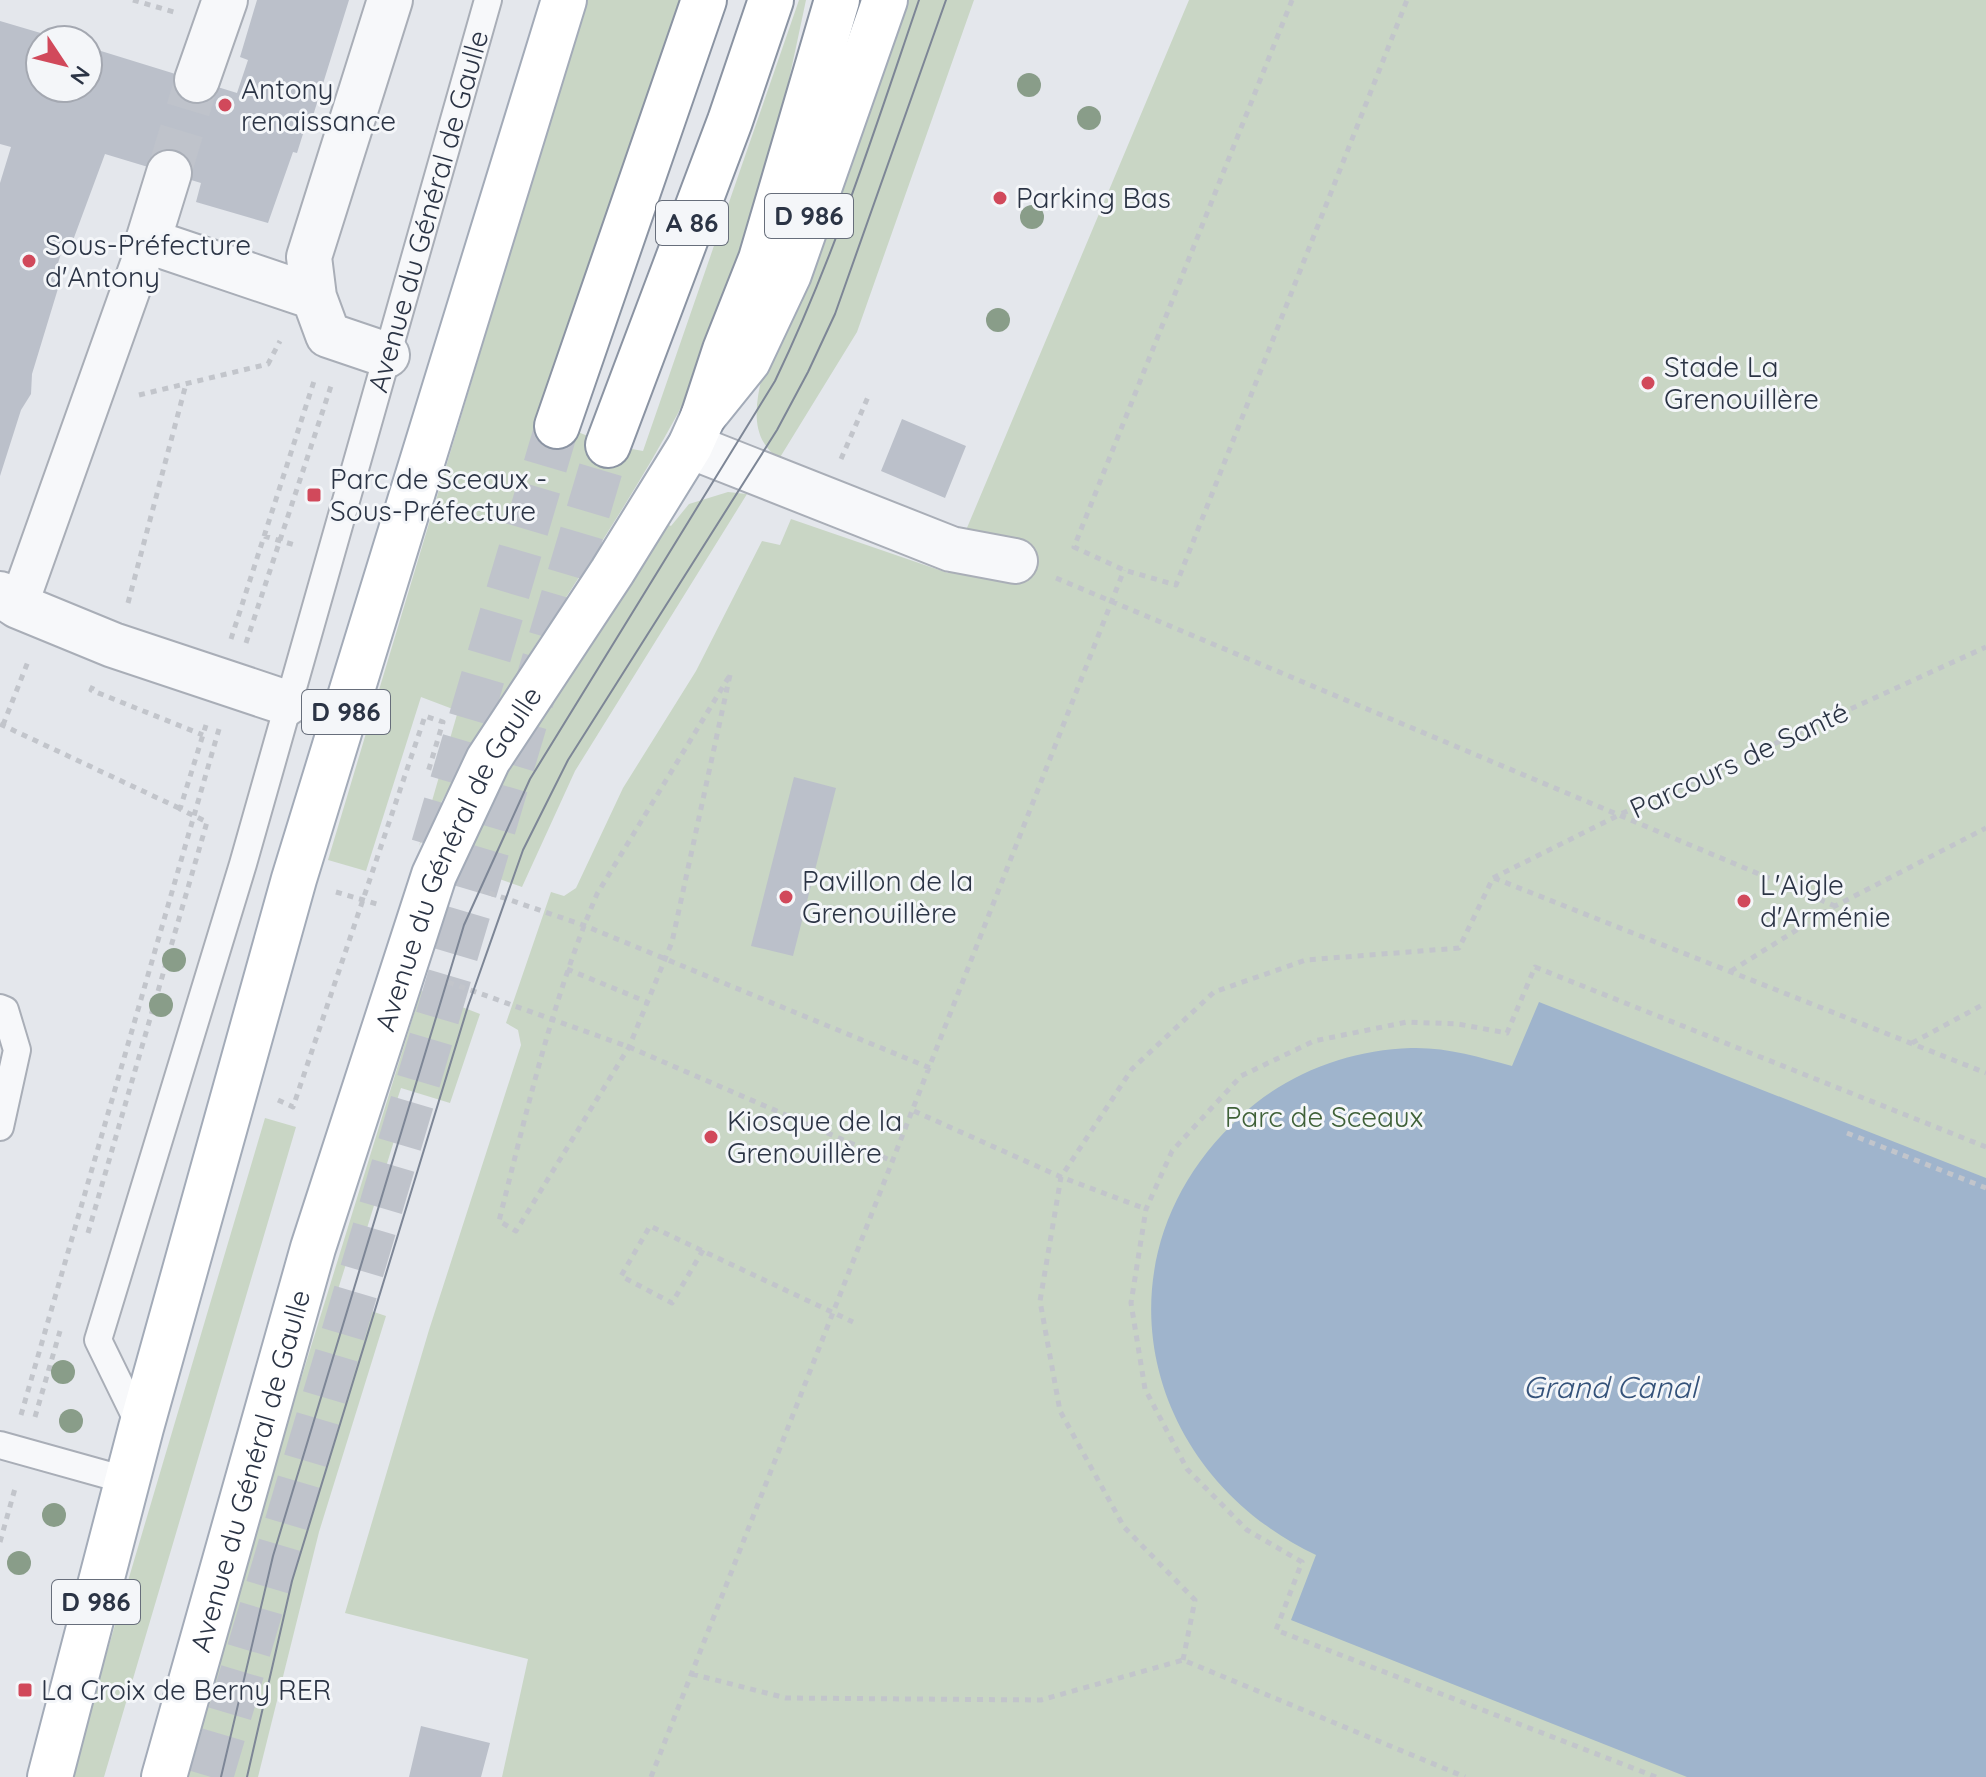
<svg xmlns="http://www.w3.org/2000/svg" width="1986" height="1777" font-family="Quicksand,sans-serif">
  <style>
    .green { fill: #c9d6c5 }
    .water { fill: #9fb4cc }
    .building { fill: #bbc0ca }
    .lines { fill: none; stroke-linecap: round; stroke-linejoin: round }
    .minor-tunnel { stroke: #bfc3cb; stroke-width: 44; stroke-dasharray: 44 22; stroke-linecap: butt }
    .motorway-tunnel { stroke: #bfc3cb; stroke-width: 44; stroke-dasharray: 44 22; stroke-linecap: butt }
    .service-casing { stroke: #a9aeb7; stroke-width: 30 }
    .pedestrian-casing { stroke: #a9aeb7; stroke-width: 42 }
    .minor-casing { stroke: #a9aeb7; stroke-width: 48 }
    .primary-casing { stroke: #a3abb8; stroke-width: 48 }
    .motorway-casing { stroke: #8b94a3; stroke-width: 48 }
    .path { stroke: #c2c5cb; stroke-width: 5; stroke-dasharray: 6 6; stroke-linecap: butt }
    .service { stroke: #f7f8fa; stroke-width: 26 }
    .pedestrian { stroke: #f7f8fa; stroke-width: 38 }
    .minor { stroke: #f7f8fa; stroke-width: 44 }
    .primary { stroke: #fff; stroke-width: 44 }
    .motorway { stroke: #fff; stroke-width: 44 }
    .tram { stroke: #7d8696; stroke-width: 2 }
    .tree { fill: #899d89 }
    .poi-dot { fill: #d1495b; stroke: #f4f6f9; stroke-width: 3 }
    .labels { text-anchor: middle; stroke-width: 6; stroke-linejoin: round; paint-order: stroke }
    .shield { fill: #f4f6f9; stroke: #676e7b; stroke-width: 2 }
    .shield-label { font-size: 26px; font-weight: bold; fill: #2b3445 }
    .poi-label { font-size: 28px; fill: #2b3445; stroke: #f4f6f9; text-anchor: start }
    .street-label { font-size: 28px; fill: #2b3445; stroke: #f4f6f9 }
    .park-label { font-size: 28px; fill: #3f6138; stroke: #f4f6f9 }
    .water-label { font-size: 30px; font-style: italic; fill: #34527a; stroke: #f4f6f9 }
  </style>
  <rect width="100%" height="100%" fill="#e4e7ec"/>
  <path class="green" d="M 586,0 L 683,0 L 536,415 L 610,445 L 643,451 L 799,0 L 806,0 C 775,145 749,282 677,415 C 597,563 492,695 419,846 L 458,711 L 421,697 L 366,871 L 328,860 Z
    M 897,0 L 974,0 L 857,332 L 779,459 C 750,438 755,407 762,376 Z
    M 1189,0 L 1986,0 L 1986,1777 L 502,1777 L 528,1659 L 345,1613 L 429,1330 L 521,1045 L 518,1030 L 506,1023 L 551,892 L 564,896 L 576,888 L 623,788 L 696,671 L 762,541 L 780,545 L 791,519 L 948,573 Z
    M 728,492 L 747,494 L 575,771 L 522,887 L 463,866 L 499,787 L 667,524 L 671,526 L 689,504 Z
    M 421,991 L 480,1014 L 450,1103 L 401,1088 L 389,1124 L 398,1128 L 355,1267 L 346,1264 L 335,1299 L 386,1316 L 319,1532 L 258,1777 L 185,1777 L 241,1573 Z
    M 265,1118 L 296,1127 L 104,1777 L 70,1777 Z"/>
  <path class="water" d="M 1539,1002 L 1986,1178 L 1986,1777 L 1687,1777 L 1291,1620 L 1316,1555 C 1139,1471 1090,1253 1241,1116 C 1287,1073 1349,1050 1411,1048 C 1446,1047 1479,1057 1512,1066 Z"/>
  <path class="building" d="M 257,0 L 349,0 L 312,119 L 308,118 L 297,153 L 293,152 L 268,223 L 196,202 L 201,183 L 105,154 L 72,243 L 65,241 L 53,279 L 60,282 L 32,374 L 31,394 L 21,410 L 0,476 L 0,183 L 11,147 L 0,144 L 0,21 L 61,39 L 40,40 L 40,88 L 88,88 L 88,47 L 237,93 L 248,60 L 240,57 Z
    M 902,419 L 966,446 L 945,498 L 881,471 Z
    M 794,777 L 836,788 L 793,956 L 751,946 Z
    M 421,1726 L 490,1743 L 481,1777 L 409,1777 Z"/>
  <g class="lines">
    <path class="minor-tunnel" d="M 169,173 L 197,80"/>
    <path class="motorway-tunnel" d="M 433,846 L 557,426
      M 211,1777 L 608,445"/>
    <g class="service-casing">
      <g id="service">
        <path d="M 0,1008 L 5,1010 L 17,1050 L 0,1127"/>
        <path id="s1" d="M 141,1428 L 98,1340 L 243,864 L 488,0"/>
        <path d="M 0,1445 L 129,1481"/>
      </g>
    </g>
    <g class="pedestrian-casing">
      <path id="pedestrian" d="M 18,606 L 148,241"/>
    </g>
    <g class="minor-casing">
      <path id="minor" d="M 197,80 L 225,0
        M 169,173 L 148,241 L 314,297 L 328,335 L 387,355
        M 314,297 L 309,257 L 390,0
        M 690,446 L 951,549 L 1015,561
        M 0,594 L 18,606 L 113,645 L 287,703"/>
    </g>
    <g class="primary-casing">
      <g id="primary">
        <path d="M 50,1777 L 141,1428 L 294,879 L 564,0"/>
        <path id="s2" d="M 164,1777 L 313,1248 L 434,875 L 488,760 L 612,572 L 690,446 L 703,417 L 748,361 L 789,274 L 885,0"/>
      </g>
    </g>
    <g class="motorway-casing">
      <path id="motorway" d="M 703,417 L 725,350 L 761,259 L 837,0
        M 557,426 L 704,0
        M 608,445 L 730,121 L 771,0"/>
    </g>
    <path class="path" d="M 133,0 L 174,12
      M 1292,0 L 1074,547 L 1124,570 L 1176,585 L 1407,0
      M 139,395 L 268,364 L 280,341
      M 841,459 L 868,397
      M 264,536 L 298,546
      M 1056,578 L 1835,906
      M 128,603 L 186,384
      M 231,639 L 315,378
      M 246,643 L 332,383
      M 730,675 L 672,942 L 629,1047 L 516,1231 L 499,1221 C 527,1110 552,1000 597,894 Z
      M 93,686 L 91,690 L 203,735
      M 0,724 L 181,809
      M 3,725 L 29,659
      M 1493,878 L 1621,814 L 1986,647
      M 1494,878 L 1986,1073
      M 478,889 L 583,925 L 930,1068
      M 336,892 L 377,904
      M 567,969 L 647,1002
      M 1731,971 L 1835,906 L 1986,828
      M 448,982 L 629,1047 L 892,1161
      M 1912,1043 L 1986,1003
      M 278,1100 L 293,1107 L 425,716 L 443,722 L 428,772
      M 914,1111 L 1061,1177 L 1146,1209
      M 1847,1133 L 1986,1188
      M 88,1233 L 207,822 L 180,809 L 206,725
      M 703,1250 L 672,1303 L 621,1276 L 650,1226 L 853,1322
      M 21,1415 L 219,729
      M 35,1417 L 60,1331
      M 0,1542 L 16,1485
      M 1183,1660 L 1195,1600 L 1124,1527 L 1060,1411 L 1040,1301 L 1061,1177 L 1132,1069 L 1214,992 L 1306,960 L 1459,948 L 1493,878
      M 692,1674 L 786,1698 L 1041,1700 L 1183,1660 L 1465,1777
      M 651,1777 L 1124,570
      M 1656,1777 L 1276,1630 L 1302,1562 L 1247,1530 L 1187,1469 L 1145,1389 L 1131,1303 L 1146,1209 L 1172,1151 L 1241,1076 L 1314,1041 L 1407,1022 L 1458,1024 L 1507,1033 L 1535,967 L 1986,1147"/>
    <use href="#service" class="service"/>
    <use href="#pedestrian" class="pedestrian"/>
    <use href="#minor" class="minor"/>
    <use href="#primary" class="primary"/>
    <use href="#motorway" class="motorway"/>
    <path class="tram" d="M 221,1777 L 273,1556 L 464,925 L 530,779 L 775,381 C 834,258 875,129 919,0
      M 247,1777 L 292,1581 L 468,1006 L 523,850 L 568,760 L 777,430 L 808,372 L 835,314 L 946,0"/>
  </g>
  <g class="tree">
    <circle cx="1029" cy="85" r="12"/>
    <circle cx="1089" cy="118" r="12"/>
    <circle cx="1032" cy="217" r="12"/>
    <circle cx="998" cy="320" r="12"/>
    <circle cx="174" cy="960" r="12"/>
    <circle cx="161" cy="1005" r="12"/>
    <circle cx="63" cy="1372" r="12"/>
    <circle cx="71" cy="1421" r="12"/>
    <circle cx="54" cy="1515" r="12"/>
    <circle cx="19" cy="1563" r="12"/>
  </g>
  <g class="poi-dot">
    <circle cx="225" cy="105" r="8"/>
    <circle cx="1000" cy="198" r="8"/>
    <circle cx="29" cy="261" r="8"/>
    <circle cx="1648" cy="383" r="8"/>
    <rect x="306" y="487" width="16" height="16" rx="4"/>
    <circle cx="786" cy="897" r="8"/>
    <circle cx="1744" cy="901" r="8"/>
    <circle cx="711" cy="1137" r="8"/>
    <rect x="17" y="1682" width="16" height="16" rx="4"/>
  </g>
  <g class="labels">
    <g class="shield">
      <rect x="765" y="194" width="88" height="44" rx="6"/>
      <rect x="656" y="201" width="72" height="44" rx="6"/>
      <rect x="302" y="690" width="88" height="44" rx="6"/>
      <rect x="52" y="1580" width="88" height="44" rx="6"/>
    </g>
    <g class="shield-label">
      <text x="809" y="225">D 986</text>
      <text x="692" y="232">A 86</text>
      <text x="346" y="721">D 986</text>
      <text x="96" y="1611">D 986</text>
    </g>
    <g class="poi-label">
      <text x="241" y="99">Antony<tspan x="241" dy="32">renaissance</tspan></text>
      <text x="1016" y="208">Parking Bas</text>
      <text x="45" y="255">Sous-Préfecture<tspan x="45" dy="32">d'Antony</tspan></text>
      <text x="1664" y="377">Stade La<tspan x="1664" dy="32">Grenouillère</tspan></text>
      <text x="330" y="489">Parc de Sceaux -<tspan x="330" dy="32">Sous-Préfecture</tspan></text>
      <text x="802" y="891">Pavillon de la<tspan x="802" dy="32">Grenouillère</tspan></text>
      <text x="1760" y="895">L'Aigle<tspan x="1760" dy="32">d'Arménie</tspan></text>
      <text x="727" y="1131">Kiosque de la<tspan x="727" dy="32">Grenouillère</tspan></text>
      <text x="41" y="1700">La Croix de Berny RER</text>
    </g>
    <g class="street-label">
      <text dy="10" stroke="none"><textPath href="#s1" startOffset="1274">Avenue du Général de Gaulle</textPath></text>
      <text transform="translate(1739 760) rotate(-25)" y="10">Parcours de Santé</text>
      <text dy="10" stroke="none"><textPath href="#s2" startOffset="966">Avenue du Général de Gaulle</textPath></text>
      <text dy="10" stroke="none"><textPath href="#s2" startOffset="318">Avenue du Général de Gaulle</textPath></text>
    </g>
    <g class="park-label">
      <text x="1324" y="1127">Parc de Sceaux</text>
    </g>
    <g class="water-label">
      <text x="1610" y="1398">Grand Canal</text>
    </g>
  </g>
  <g transform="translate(64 64) rotate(125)"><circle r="38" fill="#f4f6f9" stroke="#a4a8b1" stroke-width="2"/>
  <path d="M0-6L14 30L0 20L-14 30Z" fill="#d1495b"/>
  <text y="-12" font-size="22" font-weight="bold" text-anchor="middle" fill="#2b3445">N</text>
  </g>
</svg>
